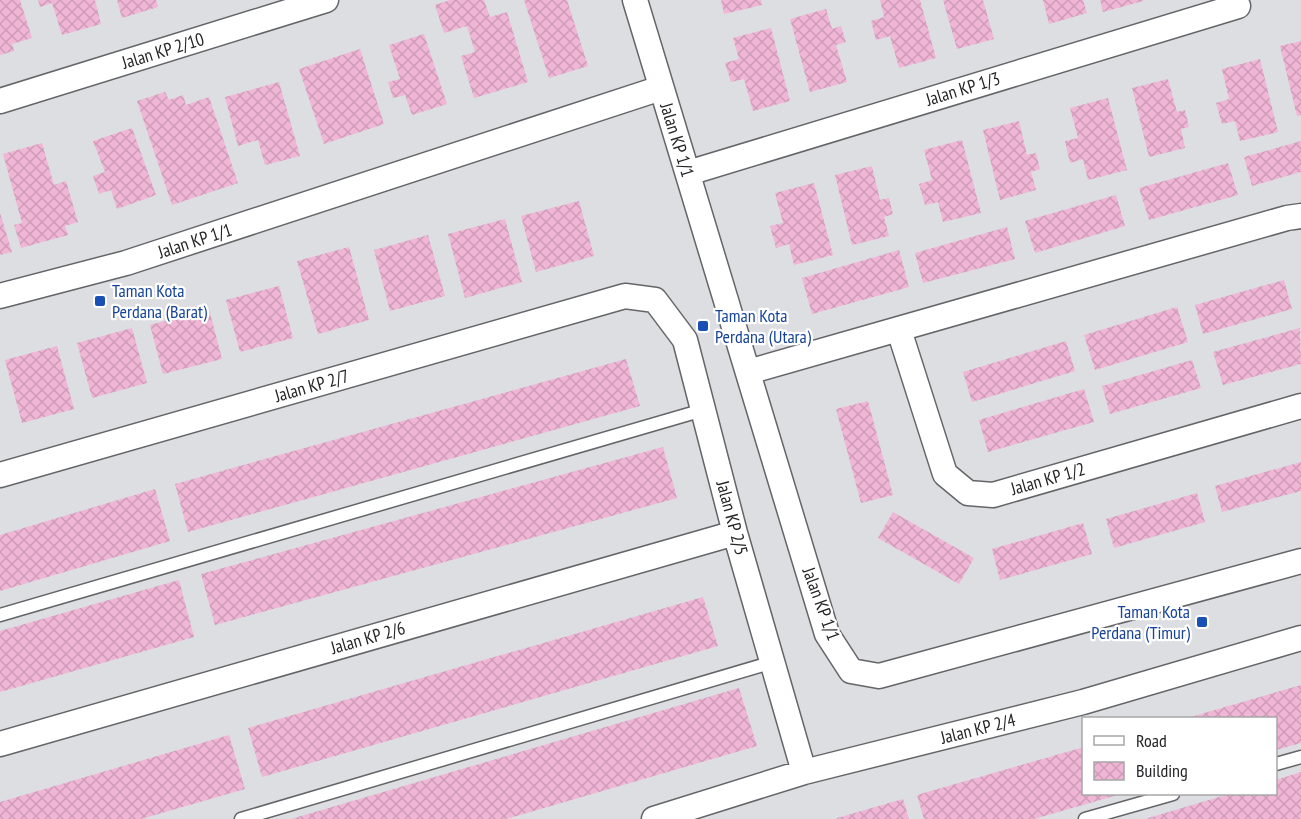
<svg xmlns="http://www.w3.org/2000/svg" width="1301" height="819" font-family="'PT Sans Narrow',sans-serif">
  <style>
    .building { fill: url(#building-cross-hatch) }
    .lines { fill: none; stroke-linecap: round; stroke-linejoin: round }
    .lane-casing { stroke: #646568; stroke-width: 15 }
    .street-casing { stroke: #646568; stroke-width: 27 }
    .lane { stroke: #fff; stroke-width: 12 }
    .street { stroke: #fff; stroke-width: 24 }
    .transit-dot { fill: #1a4fb4; stroke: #fff; stroke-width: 2 }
    .labels { text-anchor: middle; stroke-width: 4.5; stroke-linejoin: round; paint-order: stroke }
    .street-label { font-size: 18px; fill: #242426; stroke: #fff }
    .transit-label { font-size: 18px; fill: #164399; stroke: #fff; text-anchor: start }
  </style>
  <defs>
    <pattern id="building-cross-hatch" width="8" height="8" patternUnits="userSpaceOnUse" patternTransform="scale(1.5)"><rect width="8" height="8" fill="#f0b6d6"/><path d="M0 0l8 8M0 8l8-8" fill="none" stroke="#ce9cb8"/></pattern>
  </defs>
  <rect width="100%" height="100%" fill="#dddee2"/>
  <path class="building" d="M 0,0 L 20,0 L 32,38 L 12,44 L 14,51 L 0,55 Z
    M 38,0 L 95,0 L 101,24 L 62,35 L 52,3 L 40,7 Z
    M 117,0 L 156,0 L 158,7 L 122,18 Z
    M 450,0 L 484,0 L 490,17 L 507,12 L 528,82 L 474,98 L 461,56 L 475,52 L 467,26 L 444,33 L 435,5 Z
    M 524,0 L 567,0 L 588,66 L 549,78 Z
    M 721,0 L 761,0 L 762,5 L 724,14 Z
    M 880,0 L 920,0 L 936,58 L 899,68 L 890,36 L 876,40 L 871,21 L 884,17 Z
    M 943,0 L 983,0 L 994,39 L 957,49 Z
    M 1043,0 L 1083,0 L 1087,13 L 1049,24 Z
    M 1100,0 L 1143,0 L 1143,1 L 1103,12 Z
    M 826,9 L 832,29 L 841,26 L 846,42 L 836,45 L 847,82 L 810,92 L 790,19 Z
    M 771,28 L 790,101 L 753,111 L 744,79 L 731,82 L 725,63 L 739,59 L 733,38 Z
    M 424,34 L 447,104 L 412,115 L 405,95 L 393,98 L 388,82 L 400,79 L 389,45 Z
    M 1301,41 L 1301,115 L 1297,116 L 1280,46 Z
    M 360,49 L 384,124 L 324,144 L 299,69 Z
    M 1260,59 L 1278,132 L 1240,141 L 1235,121 L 1222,124 L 1216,103 L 1229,99 L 1222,69 Z
    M 1168,79 L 1177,112 L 1185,110 L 1189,127 L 1181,129 L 1185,148 L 1149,157 L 1132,88 Z
    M 279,82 L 300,156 L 265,165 L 258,140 L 238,146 L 225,97 Z
    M 165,92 L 169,100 L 183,95 L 186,105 L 209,97 L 238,183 L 172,205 L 137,101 Z
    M 1108,98 L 1127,170 L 1088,180 L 1083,159 L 1070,163 L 1065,141 L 1078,138 L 1070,108 Z
    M 1019,121 L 1027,155 L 1036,153 L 1040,169 L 1031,172 L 1036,190 L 1000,200 L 983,130 Z
    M 132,128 L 156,195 L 117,209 L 111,190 L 99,194 L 93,176 L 105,172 L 93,141 Z
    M 962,140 L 981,213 L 943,222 L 938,202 L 925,205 L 919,184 L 932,180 L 924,150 Z
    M 1301,141 L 1301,172 L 1252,186 L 1244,157 Z
    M 42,143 L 54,185 L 66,181 L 78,222 L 65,226 L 68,235 L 21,248 L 14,225 L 22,223 L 3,154 Z
    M 1228,163 L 1238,195 L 1149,220 L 1139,188 Z
    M 872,166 L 880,200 L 889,198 L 893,214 L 884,217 L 889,236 L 852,245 L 835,175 Z
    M 814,183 L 833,255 L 794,265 L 789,244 L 776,248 L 770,226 L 783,223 L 775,193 Z
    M 1116,195 L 1125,226 L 1035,253 L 1025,221 Z
    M 579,201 L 594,256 L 536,272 L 521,216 Z
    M 0,213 L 12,252 L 0,255 Z
    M 505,219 L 522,282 L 465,298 L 448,234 Z
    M 1007,227 L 1015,259 L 923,283 L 915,253 Z
    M 428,235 L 445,296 L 390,311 L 374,250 Z
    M 349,247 L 369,320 L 318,334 L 297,261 Z
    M 899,250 L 909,287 L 812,314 L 802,278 Z
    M 1284,280 L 1292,309 L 1203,334 L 1195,305 Z
    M 279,286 L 293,338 L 240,352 L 226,300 Z
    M 1177,307 L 1188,342 L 1095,370 L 1084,335 Z
    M 209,309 L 222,359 L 163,374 L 150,325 Z
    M 132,328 L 147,383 L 92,398 L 77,343 Z
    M 1300,328 L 1301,364 L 1223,385 L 1213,352 Z
    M 1066,341 L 1075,371 L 972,402 L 963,372 Z
    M 57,346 L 74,409 L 22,423 L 5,360 Z
    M 626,359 L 640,406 L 188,532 L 175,484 Z
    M 1192,360 L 1201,388 L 1110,414 L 1102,386 Z
    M 1084,389 L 1094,422 L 988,452 L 979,420 Z
    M 868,401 L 893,495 L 861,503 L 836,409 Z
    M 663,447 L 677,498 L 215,625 L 201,574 Z
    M 1301,462 L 1301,491 L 1222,512 L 1215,486 Z
    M 155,489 L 170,541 L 0,591 L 0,535 Z
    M 1197,493 L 1205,522 L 1114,548 L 1106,519 Z
    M 893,512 L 974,558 L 959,584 L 878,538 Z
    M 1083,523 L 1092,554 L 1000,580 L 992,549 Z
    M 179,580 L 194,637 L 0,692 L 0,631 Z
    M 703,597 L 718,646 L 262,777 L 248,728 Z
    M 1301,685 L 1301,743 L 1276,750 L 1276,718 L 1187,718 Z
    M 739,688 L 757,746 L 506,819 L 291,819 Z
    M 229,735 L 245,789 L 141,819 L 0,819 L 0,802 Z
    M 1084,747 L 1084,794 L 1121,794 L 1034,819 L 924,819 L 917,795 Z
    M 1301,772 L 1301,819 L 1145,819 L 1229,794 L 1276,794 L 1276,780 Z
    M 903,799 L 909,819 L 837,819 L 837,818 Z"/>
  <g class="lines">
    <g class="lane-casing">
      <path id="lane" d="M 0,615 L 703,410
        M 1276,764 L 1301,757
        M 241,819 L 773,662
        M 1085,819 L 1173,794"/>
    </g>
    <g class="street-casing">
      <path id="street" d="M 635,0 L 827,634 L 851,671 L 879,676 L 1301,561
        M 0,101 L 326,0
        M 688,173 L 1238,6
        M 0,296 L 126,263 L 661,88
        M 899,330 L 945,474 L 968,493 L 993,495 L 1301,406
        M 748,372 L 1287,218 L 1301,216
        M 0,475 L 625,296 L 655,300 L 685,340 L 735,533 L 804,772
        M 0,744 L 735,533
        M 654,819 L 804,772 L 1083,702 L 1301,638"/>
    </g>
    <use href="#lane" class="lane"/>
    <use href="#street" class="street"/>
  </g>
  <g class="transit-dot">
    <rect x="94" y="295" width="12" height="12" rx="3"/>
    <rect x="697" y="320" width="12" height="12" rx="3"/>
    <rect x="1196" y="616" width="12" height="12" rx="3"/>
  </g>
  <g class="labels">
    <g class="street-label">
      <text transform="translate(163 51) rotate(-17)" y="6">Jalan KP 2/10</text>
      <text transform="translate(963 89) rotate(-17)" y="6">Jalan KP 1/3</text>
      <text transform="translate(677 140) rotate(73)" y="6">Jalan KP 1/1</text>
      <text transform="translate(195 241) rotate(-18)" y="6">Jalan KP 1/1</text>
      <text transform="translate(312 386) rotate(-16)" y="6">Jalan KP 2/7</text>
      <text transform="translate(1048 479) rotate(-16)" y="6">Jalan KP 1/2</text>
      <text transform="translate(732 518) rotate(75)" y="6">Jalan KP 2/5</text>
      <text transform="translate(821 604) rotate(70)" y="6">Jalan KP 1/1</text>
      <text transform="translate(368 638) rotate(-16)" y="6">Jalan KP 2/6</text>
      <text transform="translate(978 729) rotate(-14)" y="6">Jalan KP 2/4</text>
    </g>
    <g class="transit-label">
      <text x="112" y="297">Taman Kota<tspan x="112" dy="21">Perdana (Barat)</tspan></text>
      <text x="715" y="322">Taman Kota<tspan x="715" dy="21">Perdana (Utara)</tspan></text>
      <text x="1190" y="618" text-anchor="end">Taman Kota<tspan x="1190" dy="21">Perdana (Timur)</tspan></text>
    </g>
  </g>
  <rect x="1082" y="717" width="195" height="78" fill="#ffffff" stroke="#a7a7a8" stroke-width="1.5"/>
  <rect x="1094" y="736" width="30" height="9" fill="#ffffff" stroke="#a7a7a8" stroke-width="1.5"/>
  <text x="1136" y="747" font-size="18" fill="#242426">Road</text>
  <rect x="1094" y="762" width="30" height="18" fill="url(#building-cross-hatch)" stroke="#a7a7a8" stroke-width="1.5"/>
  <text x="1136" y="777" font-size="18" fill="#242426">Building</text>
</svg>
